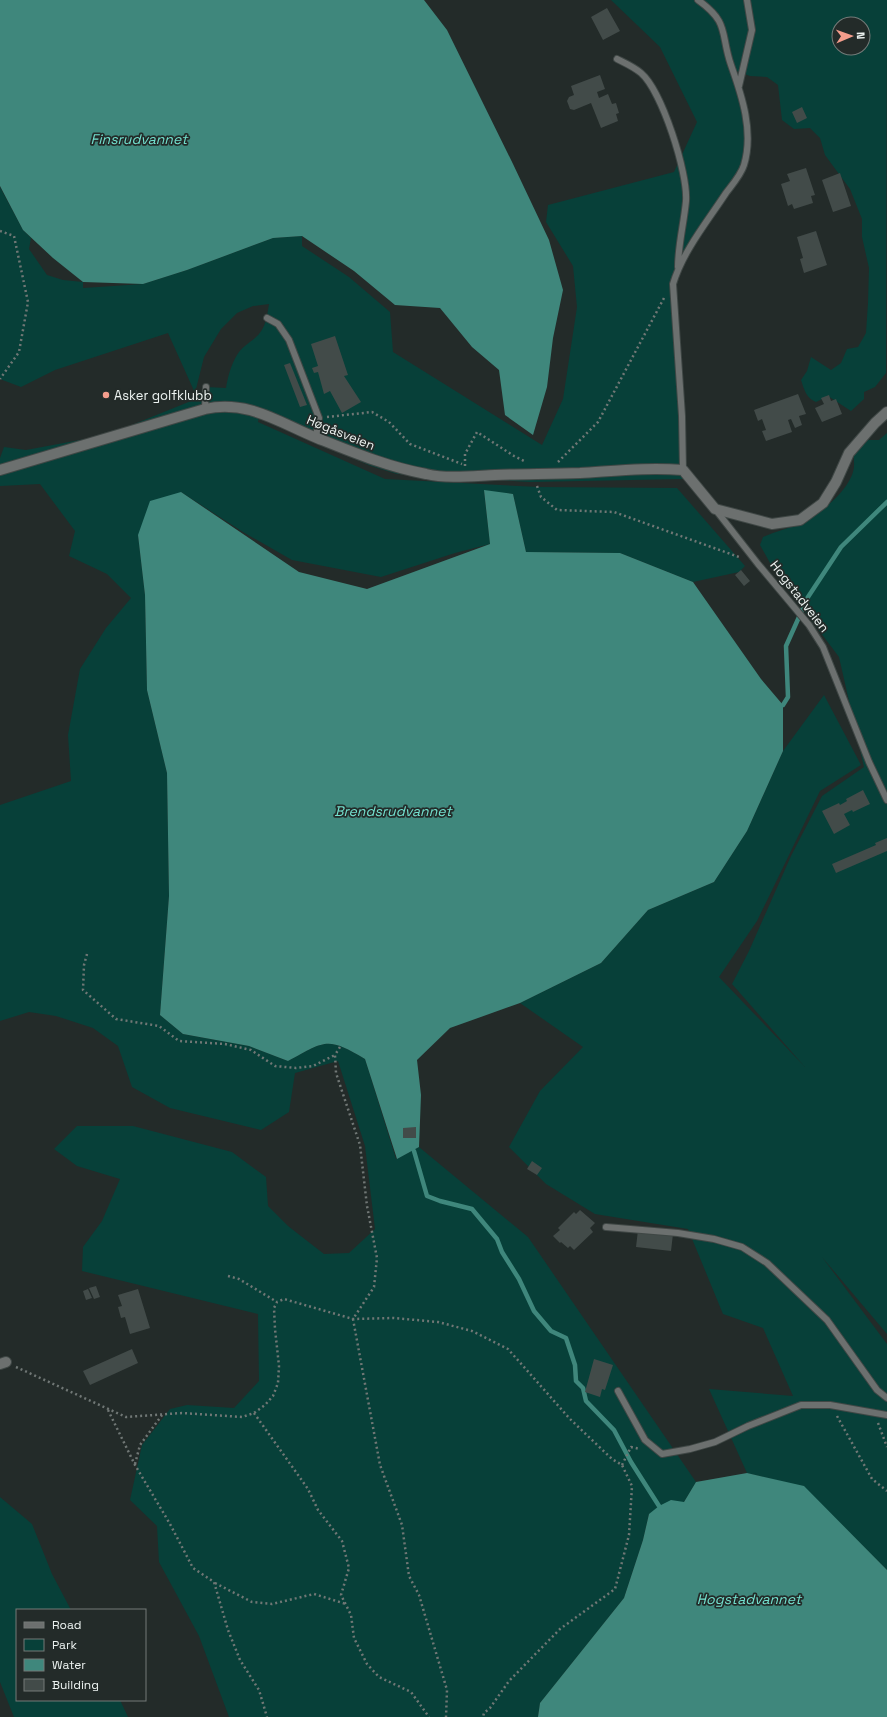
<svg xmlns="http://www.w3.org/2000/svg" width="887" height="1717" font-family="'Space Grotesk',sans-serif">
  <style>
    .green { fill: #074039; fill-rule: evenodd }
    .water { fill: #3f877c }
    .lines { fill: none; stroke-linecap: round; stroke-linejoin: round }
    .stream { stroke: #3f877c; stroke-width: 4.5 }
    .building { fill: #424b49 }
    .service-casing { stroke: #3f4745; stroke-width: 8 }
    .minor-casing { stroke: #3f4745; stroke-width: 12 }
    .path { stroke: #707775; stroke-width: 2.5; stroke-dasharray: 2 3; stroke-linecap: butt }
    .service { stroke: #6c706f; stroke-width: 6 }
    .minor { stroke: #6c706f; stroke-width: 10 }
    .poi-dot { fill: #f49d8c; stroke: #232b29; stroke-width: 1.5 }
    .labels { text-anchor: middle; stroke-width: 3.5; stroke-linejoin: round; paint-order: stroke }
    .poi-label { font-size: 13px; fill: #edf3f1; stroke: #232b29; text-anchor: start }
    .street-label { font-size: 13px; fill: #edf3f1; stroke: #232b29 }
    .water-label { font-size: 14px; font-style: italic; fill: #74e2d0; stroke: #232b29 }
  </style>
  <rect width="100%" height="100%" fill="#232b29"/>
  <path class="green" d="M 611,0 L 887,0 L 886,373 L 875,387 L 864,392 L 864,399 L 851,411 L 828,396 L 816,402 C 806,398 804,389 801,380 L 807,371 L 811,357 L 831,370 L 841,363 L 847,349 L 858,347 L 866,333 L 868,303 L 869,268 L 862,237 L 862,219 L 850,189 L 825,155 L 820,138 L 810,128 L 794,129 L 782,120 L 778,85 L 767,77 L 750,76 L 731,69 L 744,110 L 744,161 L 672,284 L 683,479 L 530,482 L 397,474 L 371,466 L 259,417 L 258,422 L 385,479 L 538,487 L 677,488 L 745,566 L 739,572 L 693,582 L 620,553 L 526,552 L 513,494 L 484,491 L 490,544 L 455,553 L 381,577 L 292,560 L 243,532 L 181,492 L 138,535 L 145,595 L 147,690 L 167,773 L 169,896 L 160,1015 L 183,1034 L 249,1046 L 288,1061 C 325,1041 327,1036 365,1059 L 396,1159 L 419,1147 L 528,1237 L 696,1482 L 684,1502 L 649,1514 L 643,1540 L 624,1598 L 540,1703 L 538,1717 L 229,1717 L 199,1636 L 159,1562 L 157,1526 L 130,1500 L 142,1445 L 170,1409 L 187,1405 L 234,1408 L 259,1381 L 258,1314 L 82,1271 L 83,1247 L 102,1221 L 120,1179 L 77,1166 L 54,1149 L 77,1126 L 133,1126 L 232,1152 L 266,1177 L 268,1206 L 288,1226 L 324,1254 L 349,1253 L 375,1229 L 365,1146 L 338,1061 L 295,1073 L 289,1112 L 261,1130 L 170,1108 L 132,1087 L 118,1046 L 93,1028 L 56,1016 L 29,1012 L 0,1021 L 0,805 L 71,781 L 68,735 L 80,669 L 106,628 L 131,598 L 107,574 L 69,556 L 75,531 L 40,484 L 0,486 L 0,458 L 4,447 L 26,450 L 107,435 L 196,399 L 206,387 L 226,388 C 228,376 231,365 237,355 C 241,348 249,343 255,338 C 266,329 267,316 269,304 L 253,306 L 237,313 L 221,329 L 204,357 L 195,393 L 168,333 L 55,370 L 21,387 L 0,379 L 0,187 L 23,230 L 31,238 L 29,249 L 47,275 L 63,280 L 83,282 L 83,288 L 143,284 L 187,270 L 273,238 L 302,236 L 302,246 L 349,277 L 390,312 L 393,352 L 542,445 L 563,399 L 577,307 L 573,266 L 546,222 L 548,205 L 674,172 L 697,122 L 660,47 ZM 839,24 L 863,24 L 863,48 L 839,48 Z
    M 887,433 L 887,1334 L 822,1257 L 887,1344 L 887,1570 L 804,1487 L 747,1473 L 709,1389 L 793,1396 L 763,1328 L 723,1314 L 688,1229 L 595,1214 L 546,1184 L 509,1147 L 540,1091 L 583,1047 L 520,1003 L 601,963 L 648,910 L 714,882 L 747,831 L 783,751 L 824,695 L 861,765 L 820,791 L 757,921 L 719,977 L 805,1067 L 732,984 L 749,951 L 791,856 L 822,796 L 864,767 L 839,657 L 775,572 L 760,545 L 763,537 C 776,531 791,528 804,522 C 822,511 843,496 852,475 C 858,460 848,450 858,434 L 869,440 L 879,440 Z
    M 0,1497 L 32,1524 L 52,1574 L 71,1610 L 17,1610 L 17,1700 L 120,1700 L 128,1717 L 14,1717 L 0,1682 Z"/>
  <path class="water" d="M 0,0 L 424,0 L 447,30 L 513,164 L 549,240 L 563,290 L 553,338 L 547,387 L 533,435 L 505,415 L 499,370 L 472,347 L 440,308 L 395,305 L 354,271 L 302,236 L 273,238 L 187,270 L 143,284 L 83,282 L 53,258 L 23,230 L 0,186 Z
    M 484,490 L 513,494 L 526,552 L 620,553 L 693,582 L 761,679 L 783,705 L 783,751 L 747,831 L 714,882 L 648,910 L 601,963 L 520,1003 L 450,1028 L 417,1060 L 421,1095 L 419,1147 L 397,1159 L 365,1059 C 327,1036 325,1041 288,1061 L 249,1046 L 183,1034 L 160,1015 L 169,896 L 167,773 L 147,690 L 145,595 L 138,535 L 150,501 L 181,492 L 299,572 L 367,589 L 490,544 Z
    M 747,1473 L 804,1486 L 887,1570 L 887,1717 L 538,1717 L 540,1703 L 624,1598 L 643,1540 L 649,1514 L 659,1506 L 671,1500 L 684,1502 L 696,1482 Z"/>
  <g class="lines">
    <path class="stream" d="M 783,705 L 788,697 L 786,646 L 808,597 L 841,547 L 887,502
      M 414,1151 L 427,1196 L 440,1201 L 472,1209 L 497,1239 L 502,1252 L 519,1279 L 534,1311 L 551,1331 L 566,1338 L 575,1365 L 576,1381 L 583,1388 L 586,1401 L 614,1430 L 631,1462 L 659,1506"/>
  </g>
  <path class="building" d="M 607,8 L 620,31 L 603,40 L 591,17 Z
    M 600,75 L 605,89 L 597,92 L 599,98 L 608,94 L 612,104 L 616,103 L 619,113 L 616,114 L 618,121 L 601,128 L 591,103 L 574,110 L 570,109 L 567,101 L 569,97 L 574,95 L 571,86 Z
    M 802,107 L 807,118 L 797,123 L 792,112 Z
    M 806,168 L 815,195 L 811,196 L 813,203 L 794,209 L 792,204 L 788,206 L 781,184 L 790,181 L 787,174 Z
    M 840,173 L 851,206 L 833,212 L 822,180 Z
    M 816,231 L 827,265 L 804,273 L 800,259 L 803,258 L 797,237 Z
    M 335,336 L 348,375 L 344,376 L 361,402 L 342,413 L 330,391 L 324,394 L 318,372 L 314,373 L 312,368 L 318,366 L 311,344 Z
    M 290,363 L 307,405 L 300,407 L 284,365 Z
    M 798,394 L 806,414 L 799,416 L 802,425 L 795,428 L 791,419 L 788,420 L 792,432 L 766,441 L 762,431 L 766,430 L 762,419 L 758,421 L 754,410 Z
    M 829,395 L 831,401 L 836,399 L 842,414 L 822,422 L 815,408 L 824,404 L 821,398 Z
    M 741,570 L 750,581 L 744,586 L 735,575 Z
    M 863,790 L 870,804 L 853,812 L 852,810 L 844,814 L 850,825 L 834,834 L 822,811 L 839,803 L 840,805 L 847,801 L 846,799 Z
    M 887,838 L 887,851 L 836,873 L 832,864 L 876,845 L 875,843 Z
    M 416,1127 L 416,1138 L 403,1138 L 403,1128 Z
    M 532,1161 L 542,1168 L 537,1175 L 527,1169 Z
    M 580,1210 L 595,1223 L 590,1228 L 593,1232 L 574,1250 L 570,1246 L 568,1248 L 561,1242 L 560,1243 L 553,1236 L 560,1230 L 558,1228 L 574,1212 L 576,1214 Z
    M 638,1230 L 673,1234 L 671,1251 L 636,1247 Z
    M 96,1286 L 100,1297 L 94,1299 L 89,1288 Z
    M 88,1289 L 92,1298 L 86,1300 L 83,1291 Z
    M 138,1289 L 150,1328 L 130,1334 L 125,1317 L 121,1318 L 118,1307 L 122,1306 L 118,1295 Z
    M 132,1349 L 138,1363 L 90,1385 L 83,1371 Z
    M 594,1359 L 613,1365 L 605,1390 L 602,1389 L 600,1397 L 585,1392 Z"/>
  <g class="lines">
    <g class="service-casing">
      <path id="service" d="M 617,59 C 625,63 634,67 641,73 C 662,91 688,173 686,201 C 684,223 678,245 678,267
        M 739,86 L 752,30 L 747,0
        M 267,318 L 278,324 L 289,340 L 319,418 L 316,437
        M 205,409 L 206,387
        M 683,470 L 682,416 L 673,284 C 683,251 707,222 726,193 C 732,185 741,175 744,165 C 754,132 742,96 731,65 C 720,33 730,23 698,0
        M 715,509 L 758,564 L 809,625 L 823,647 L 869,762 L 887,800
        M 606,1227 L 678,1233 L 714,1239 L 742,1247 L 767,1263 L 827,1320 L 877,1390 L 887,1398
        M 618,1391 L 645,1440 L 662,1454 L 690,1449 L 715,1442 L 748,1426 L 801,1405 L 830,1405 L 887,1415"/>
    </g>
    <g class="minor-casing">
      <path id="minor" d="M 0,470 L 205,409 C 247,399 280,423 317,438 C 352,452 388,467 426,474 C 447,479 473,476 495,475 C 523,474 552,474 580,473 C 614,471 648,467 683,470 L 715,509 L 772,524 L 800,520 L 823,503 L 836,482 L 849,453 L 875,423 L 887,412
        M 0,1364 L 6,1362"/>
    </g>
    <path class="path" d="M 0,231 L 14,236 L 28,302 L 19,352 L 0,379
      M 327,417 L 372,412 L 389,422 L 410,444 L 462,464
      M 558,462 L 598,422 L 664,298
      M 465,466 L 465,454 L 477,432 L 514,456 L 526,462
      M 537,486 L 541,497 L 557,510 L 614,512 L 739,557
      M 87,954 L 84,965 L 83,990 L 116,1019 L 159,1026 L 179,1041 L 225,1044 L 251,1050 L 275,1066 L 296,1068 L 313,1066 L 335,1055
      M 340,1047 L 335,1055 L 336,1073 L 360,1145 L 367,1206 L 377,1258 L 374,1287 L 353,1319 L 380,1465 L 402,1525 L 409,1576 L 419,1595 L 447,1690 L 446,1717
      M 228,1276 L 239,1279 L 277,1302
      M 16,1367 L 126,1417 L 182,1413 L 242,1417 L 254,1413 L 265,1405 L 273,1396 L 278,1383 L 279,1366 L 275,1329 L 274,1308 L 277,1302 L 284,1299 L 353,1319 L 394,1318 L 438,1322 L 472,1331 L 508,1349 L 570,1419 L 612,1459 L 622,1465 L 632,1486 L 629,1535 L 615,1589 L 560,1629 L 509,1681 L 490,1708 L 484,1713 L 483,1717
      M 108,1410 L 135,1465 L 170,1524 L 193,1568 L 214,1582 L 228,1630 L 240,1660 L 259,1690 L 267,1717
      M 254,1413 L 308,1489 L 318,1510 L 342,1541 L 349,1568 L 341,1595 L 351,1615 L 354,1638 L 367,1664 L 379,1677 L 411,1692 L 429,1717
      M 837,1416 L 872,1479 L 887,1491
      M 878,1423 L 887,1447
      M 135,1464 L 140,1445 L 162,1415
      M 622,1465 L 631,1447 L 640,1449
      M 215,1583 L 252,1602 L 272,1604 L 314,1594 L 346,1604"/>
    <use href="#service" class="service"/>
    <use href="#minor" class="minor"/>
  </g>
  <circle class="poi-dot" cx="106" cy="395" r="4"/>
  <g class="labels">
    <g class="poi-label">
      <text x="114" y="400">Asker golfklubb</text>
    </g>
    <g class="street-label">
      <text transform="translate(341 432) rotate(22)" y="5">Høgåsveien</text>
      <text transform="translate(800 596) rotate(52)" y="5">Hogstadveien</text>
    </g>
    <g class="water-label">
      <text x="139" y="144">Finsrudvannet</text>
      <text x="393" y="816">Brendsrudvannet</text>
      <text x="749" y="1604">Hogstadvannet</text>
    </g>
  </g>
  <rect x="16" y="1609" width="130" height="92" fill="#232b29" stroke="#747b79"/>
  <rect x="24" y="1622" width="20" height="6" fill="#6c706f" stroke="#747b79"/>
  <text x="52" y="1629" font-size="12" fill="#edf3f1">Road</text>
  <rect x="24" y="1639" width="20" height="12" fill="#074039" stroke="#747b79"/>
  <text x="52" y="1649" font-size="12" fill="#edf3f1">Park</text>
  <rect x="24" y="1659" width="20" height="12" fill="#3f877c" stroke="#747b79"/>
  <text x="52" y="1669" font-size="12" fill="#edf3f1">Water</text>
  <rect x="24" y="1679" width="20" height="12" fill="#424b49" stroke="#747b79"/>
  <text x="52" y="1689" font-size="12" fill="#edf3f1">Building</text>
  <g transform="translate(851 36) rotate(88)"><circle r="19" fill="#232b29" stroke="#747b79"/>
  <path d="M0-3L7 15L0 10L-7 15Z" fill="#f49d8c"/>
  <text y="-6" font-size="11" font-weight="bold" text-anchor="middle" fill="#edf3f1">N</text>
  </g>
</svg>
